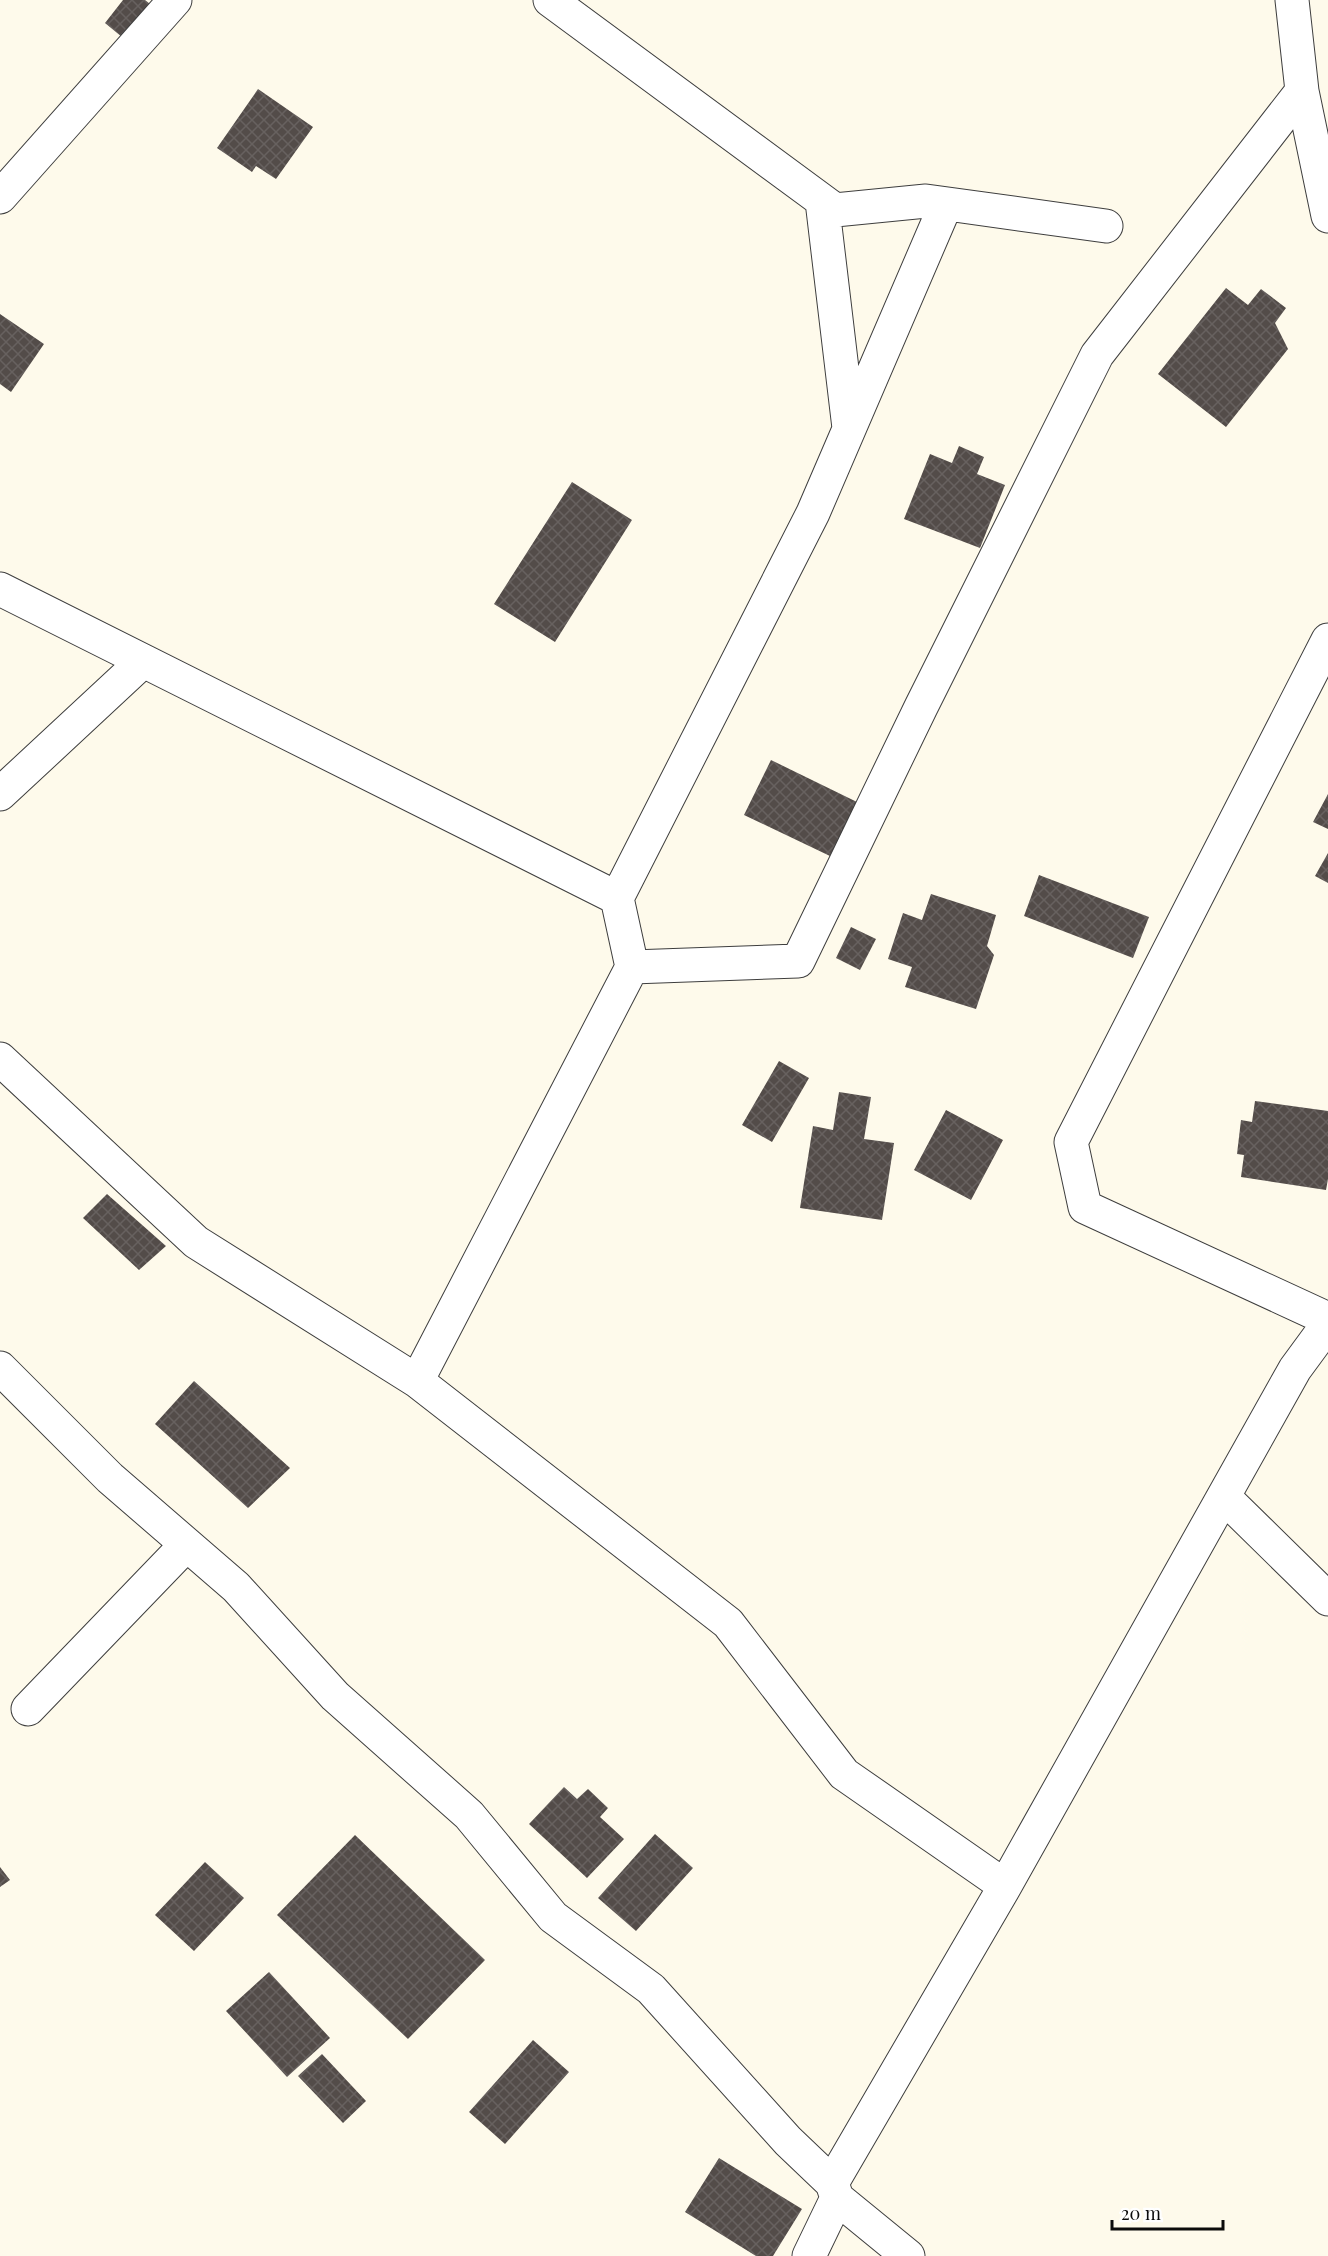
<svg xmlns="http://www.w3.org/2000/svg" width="1328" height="2256" font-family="'Playfair Display',serif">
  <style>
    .building { fill: url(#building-cross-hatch) }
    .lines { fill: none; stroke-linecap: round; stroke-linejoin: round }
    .minor-casing { stroke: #3e3e3e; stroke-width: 35 }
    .minor { stroke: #fff; stroke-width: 33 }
  </style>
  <defs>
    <pattern id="building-cross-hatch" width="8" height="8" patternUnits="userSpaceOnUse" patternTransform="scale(1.5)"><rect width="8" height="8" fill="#534c49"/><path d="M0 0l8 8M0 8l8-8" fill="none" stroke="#67615f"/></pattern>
  </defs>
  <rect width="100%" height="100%" fill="#fefaeb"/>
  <path class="building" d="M 123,0 L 145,0 L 155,8 L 128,42 L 105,23 Z
    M 258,89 L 313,127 L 276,179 L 256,166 L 252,172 L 217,148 Z
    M 1226,288 L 1248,305 L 1261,289 L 1286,308 L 1275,323 L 1288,349 L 1226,427 L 1158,374 Z
    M 0,314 L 44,344 L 11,392 L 0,384 Z
    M 959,446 L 984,457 L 977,474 L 1005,485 L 980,548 L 904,519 L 930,454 L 952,463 Z
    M 572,482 L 632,520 L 555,642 L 494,604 Z
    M 771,760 L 857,802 L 830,856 L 744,815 Z
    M 1328,794 L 1328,829 L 1313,822 Z
    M 1328,853 L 1328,883 L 1315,876 Z
    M 1039,875 L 1149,917 L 1133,958 L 1024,916 Z
    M 931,894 L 996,915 L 987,946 L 994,955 L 976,1009 L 905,987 L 912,967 L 888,959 L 903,913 L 922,920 Z
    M 851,927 L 876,939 L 860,970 L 836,958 Z
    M 779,1061 L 809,1078 L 772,1142 L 742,1125 Z
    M 839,1092 L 871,1097 L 864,1139 L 894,1143 L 882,1220 L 800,1208 L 813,1126 L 833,1130 Z
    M 1255,1101 L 1328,1111 L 1328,1179 L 1326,1190 L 1241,1177 L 1244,1155 L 1237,1154 L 1241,1120 L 1252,1122 Z
    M 946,1110 L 1003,1140 L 971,1200 L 914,1170 Z
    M 107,1194 L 166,1246 L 139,1270 L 83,1218 Z
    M 194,1381 L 290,1468 L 248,1508 L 155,1424 Z
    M 564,1787 L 577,1799 L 588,1789 L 608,1808 L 600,1817 L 624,1839 L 587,1878 L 529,1824 Z
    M 655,1834 L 693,1868 L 636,1931 L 598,1898 Z
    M 355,1835 L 485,1960 L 408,2039 L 277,1915 Z
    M 205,1862 L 244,1898 L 194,1951 L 155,1915 Z
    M 0,1867 L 10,1880 L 0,1887 Z
    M 269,1972 L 330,2038 L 287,2077 L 226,2011 Z
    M 533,2040 L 569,2072 L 505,2144 L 469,2112 Z
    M 322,2054 L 366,2101 L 343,2123 L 298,2076 Z
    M 719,2158 L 802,2209 L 773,2256 L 756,2256 L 685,2212 Z"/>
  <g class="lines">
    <g class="minor-casing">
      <path id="minor" d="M 550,0 L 835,210 L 926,201 L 1106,226
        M 1292,0 L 1302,91 L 1328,216
        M 0,197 L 175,0
        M 822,201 L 849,428
        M 946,204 L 813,513 L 617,898 L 632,967 L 798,961 L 921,707 L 1097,355 L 1302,91
        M 0,589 L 617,898
        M 1328,640 L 1071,1142 L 1085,1207 L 1328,1319
        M 0,794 L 143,661
        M 0,1059 L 196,1242 L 417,1381 L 728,1623 L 844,1774 L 1005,1886
        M 0,1368 L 110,1478 L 236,1587 L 335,1696 L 469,1815 L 553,1917 L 651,1989 L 788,2141 L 832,2183 L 837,2198 L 908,2256
        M 417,1381 L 632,967
        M 1224,1497 L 1328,1599
        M 28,1709 L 186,1545
        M 832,2183 L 1005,1886 L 1295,1369 L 1328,1324
        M 809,2256 L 837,2198"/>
    </g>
    <use href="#minor" class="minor"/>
  </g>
  <path d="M1112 2220v9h111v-9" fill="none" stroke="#0b0b0b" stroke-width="3"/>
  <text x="1121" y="2220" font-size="18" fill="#0b0b0b" stroke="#ffffff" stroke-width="4.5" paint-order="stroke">20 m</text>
</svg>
